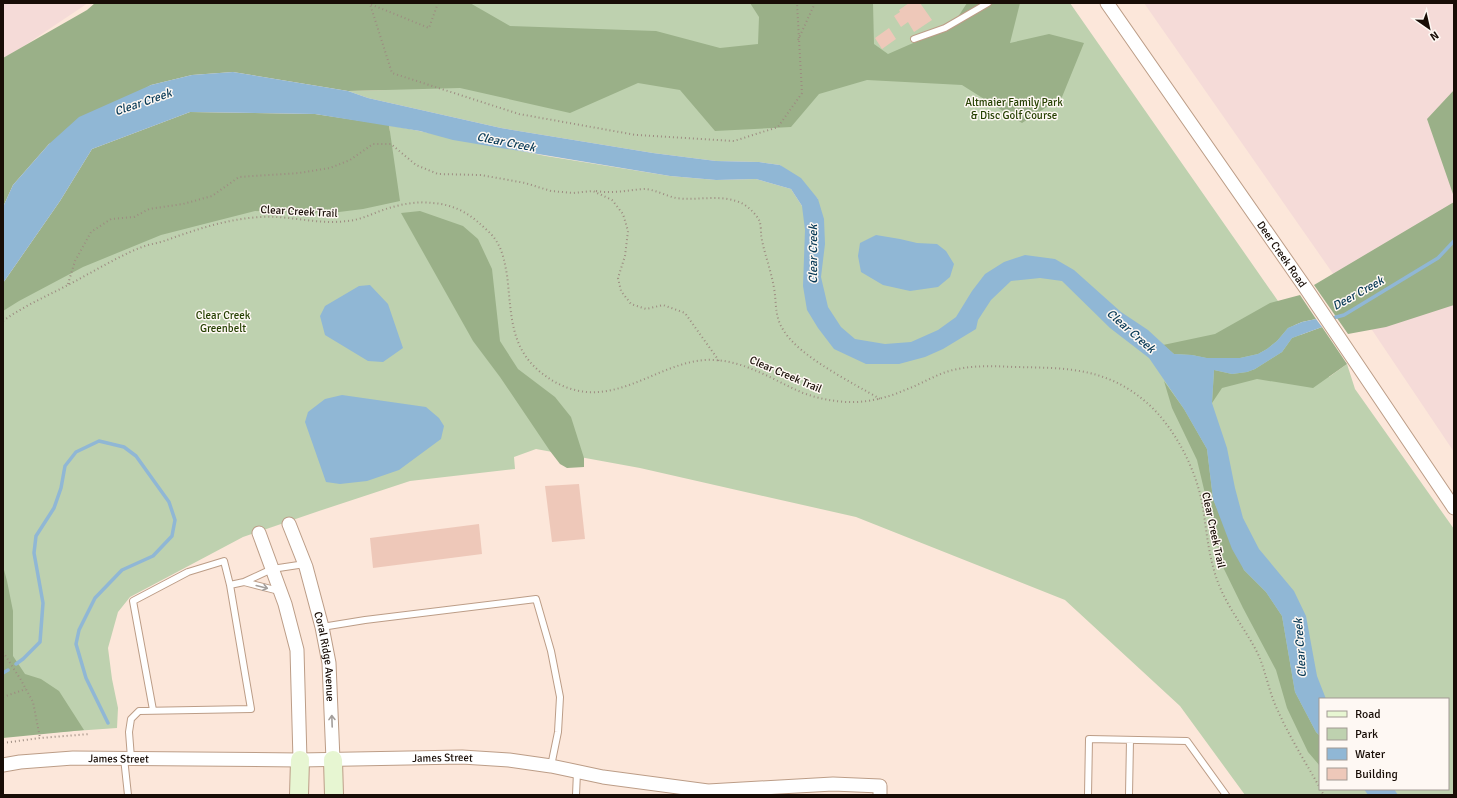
<svg xmlns="http://www.w3.org/2000/svg" width="1457" height="798" font-family="Signika,sans-serif">
  <style>
    .industrial { fill: #f5dbd8 }
    .green { fill: #bed1af; fill-rule: evenodd }
    .forest { fill: #9ab088 }
    .water { fill: #90b7d5 }
    .lines { fill: none; stroke-linecap: round; stroke-linejoin: round }
    .stream { stroke: #90b7d5; stroke-width: 3.5 }
    .building { fill: #eec8b9 }
    .lane-casing { stroke: #bc9d87; stroke-width: 8 }
    .street-casing { stroke: #bc9d87; stroke-width: 15 }
    .secondary-casing { stroke: #bc9d87; stroke-width: 20 }
    .path { stroke: #9d8c81; stroke-width: 2; stroke-dasharray: 1 3; stroke-linecap: butt }
    .lane { stroke: #fff; stroke-width: 6 }
    .street { stroke: #fff; stroke-width: 13 }
    .secondary { stroke: #e7f6d2; stroke-width: 18 }
    .oneway { stroke: #a39e9b }
    .labels { text-anchor: middle; stroke-width: 3; stroke-linejoin: round; paint-order: stroke }
    .park-label { font-size: 11px; fill: #253f01; stroke: #fef8f3 }
    .street-label { font-size: 11px; fill: #180d06; stroke: #fef8f3 }
    .water-label { font-size: 12px; font-style: italic; fill: #073956; stroke: #fef8f3 }
  </style>
  <rect width="100%" height="100%" fill="#fce7da"/>
  <path class="industrial" d="M 3,3 L 88,3 L 3,60 Z
    M 1144,3 L 1454,3 L 1454,452 L 1366,321 Z"/>
  <path class="green" d="M 282,3 L 1070,3 L 1278,301 L 1329,377 L 1347,364 L 1355,389 L 1454,529 L 1454,795 L 1245,795 L 1180,706 L 1065,600 L 856,517 L 640,468 L 536,449 L 514,457 L 515,469 L 410,481 L 319,511 L 243,537 L 130,597 L 118,612 L 108,648 L 112,679 L 118,708 L 117,728 L 3,736 L 3,287 L 390,131 L 389,125 L 546,156 L 670,176 L 716,180 L 756,179 L 791,189 L 802,206 L 818,199 L 780,165 L 759,162 L 716,161 L 653,153 L 501,128 L 368,98 L 348,91 L 386,90 ZM 1320,699 L 1448,699 L 1448,789 L 1320,789 Z"/>
  <path class="forest" d="M 95,3 L 470,3 L 510,26 L 656,31 L 720,48 L 758,44 L 759,17 L 750,3 L 873,3 L 874,44 L 888,54 L 952,26 L 967,3 L 1020,3 L 1010,43 L 1049,34 L 1084,43 L 1062,97 L 1022,123 L 962,85 L 867,80 L 819,94 L 791,127 L 715,131 L 680,90 L 638,83 L 570,113 L 460,88 L 348,91 L 233,72 L 192,75 L 151,85 L 49,144 L 13,185 L 3,207 L 3,58 L 87,10 Z
    M 1454,90 L 1454,197 L 1427,119 Z
    M 190,112 L 315,114 L 389,125 L 400,201 L 363,209 L 339,212 L 302,213 L 255,211 L 161,235 L 83,267 L 19,301 L 3,311 L 3,283 L 60,201 L 92,149 Z
    M 1454,202 L 1454,305 L 1386,327 L 1348,334 L 1314,285 Z
    M 420,211 L 463,226 L 478,239 L 492,269 L 500,341 L 518,369 L 555,397 L 571,417 L 584,458 L 584,467 L 567,468 L 560,464 L 550,451 L 500,377 L 473,341 L 401,213 Z
    M 1300,295 L 1316,319 L 1302,322 L 1288,328 L 1277,341 L 1267,349 L 1258,354 L 1240,358 L 1206,358 L 1192,355 L 1174,354 L 1163,345 L 1215,334 L 1270,303 Z
    M 1322,327 L 1347,364 L 1313,388 L 1257,379 L 1222,388 L 1212,403 L 1214,370 L 1232,374 L 1247,372 L 1255,369 L 1282,352 L 1292,338 Z
    M 1164,381 L 1184,409 L 1207,449 L 1213,499 L 1244,570 L 1266,592 L 1282,616 L 1295,692 L 1316,732 L 1320,736 L 1320,766 L 1308,752 L 1287,708 L 1276,670 L 1243,608 L 1222,565 L 1197,460 L 1172,408 Z
    M 3,566 L 7,581 L 13,611 L 13,656 L 25,674 L 41,679 L 59,691 L 84,730 L 3,738 Z"/>
  <path class="water" d="M 233,72 L 348,91 L 368,98 L 501,128 L 653,153 L 716,161 L 759,162 L 780,165 L 801,178 L 818,199 L 824,219 L 825,244 L 821,277 L 828,307 L 841,327 L 855,339 L 885,344 L 911,342 L 938,330 L 956,317 L 972,291 L 985,274 L 1004,262 L 1025,255 L 1055,259 L 1074,270 L 1121,312 L 1148,330 L 1174,354 L 1192,355 L 1207,358 L 1240,358 L 1258,354 L 1267,349 L 1277,341 L 1288,328 L 1302,322 L 1316,319 L 1322,327 L 1292,338 L 1282,352 L 1255,369 L 1247,372 L 1232,374 L 1214,370 L 1212,403 L 1227,448 L 1235,488 L 1243,518 L 1259,549 L 1294,591 L 1306,616 L 1317,676 L 1326,699 L 1320,699 L 1320,736 L 1316,732 L 1295,692 L 1282,616 L 1266,592 L 1244,570 L 1232,549 L 1213,499 L 1207,449 L 1184,409 L 1149,358 L 1110,328 L 1062,281 L 1040,278 L 1011,281 L 991,300 L 978,320 L 976,329 L 943,349 L 925,357 L 899,364 L 866,364 L 834,349 L 818,328 L 807,310 L 803,286 L 805,230 L 802,206 L 791,189 L 756,179 L 716,180 L 670,176 L 453,140 L 420,131 L 315,114 L 190,112 L 92,149 L 60,201 L 3,283 L 3,207 L 13,185 L 49,144 L 79,117 L 151,85 L 192,75 Z
    M 876,235 L 900,239 L 917,243 L 937,244 L 946,251 L 954,264 L 950,277 L 938,287 L 910,291 L 883,285 L 861,272 L 858,256 L 860,243 Z
    M 370,285 L 388,304 L 403,348 L 383,362 L 368,361 L 325,335 L 320,316 L 325,306 L 359,286 Z
    M 342,395 L 426,407 L 439,418 L 444,426 L 441,439 L 399,470 L 367,481 L 340,484 L 326,482 L 305,422 L 308,412 L 325,399 Z
    M 1364,789 L 1394,789 L 1398,795 L 1368,795 Z"/>
  <g class="lines">
    <path class="stream" d="M 1329,319 L 1344,315 L 1438,258 L 1454,241
      M 16,664 L 23,659 L 40,642 L 43,603 L 34,553 L 36,536 L 54,508 L 61,488 L 65,466 L 76,452 L 99,441 L 124,447 L 136,456 L 169,502 L 175,520 L 172,536 L 153,556 L 122,570 L 95,598 L 79,630 L 76,644 L 86,678 L 108,723
      M 3,673 L 8,670"/>
  </g>
  <path class="building" d="M 909,3 L 920,3 L 932,20 L 914,32 L 908,22 L 901,27 L 894,16 L 900,12 L 899,10 Z
    M 889,28 L 896,39 L 882,49 L 875,38 Z
    M 579,484 L 585,539 L 552,542 L 545,486 Z
    M 479,524 L 482,554 L 373,568 L 370,538 Z"/>
  <g class="lines">
    <g class="lane-casing">
      <path id="lane" d="M 914,39 L 945,28 L 988,3
        M 244,582 L 279,591
        M 322,627 L 365,620 L 536,599 L 551,651 L 560,697 L 558,732 L 551,766
        M 153,710 L 133,601 L 188,572 L 224,561 L 230,585
        M 124,758 L 128,795
        M 131,758 L 129,732 L 131,719 L 139,711 L 251,709 L 230,585 L 244,582 L 272,569 L 305,564
        M 576,795 L 577,772
        M 1088,795 L 1089,739 L 1187,741 L 1226,795
        M 1129,795 L 1130,740"/>
    </g>
    <g class="street-casing">
      <g id="street">
        <path id="s1" d="M 1107,3 L 1307,290 L 1454,508"/>
        <path id="s2" d="M 289,524 L 306,567 L 322,627 L 329,663 L 333,760"/>
        <path d="M 259,533 L 285,604 L 297,650 L 300,760"/>
        <path id="s3" d="M 3,765 L 20,762 L 73,758 L 300,760 L 462,757 L 509,760 L 551,766 L 603,777 L 708,791 L 833,784 L 880,786 L 880,795"/>
      </g>
    </g>
    <g class="secondary-casing">
      <path id="secondary" d="M 333,760 L 334,795
        M 299,795 L 300,760"/>
    </g>
    <path class="path" d="M 438,3 L 429,28 L 370,4 L 392,73 L 519,114 L 636,135 L 734,141 L 778,127 L 802,93 L 797,3
      M 798,40 L 815,3
      M 596,191 C 613,194 628,190 644,189 C 654,189 666,196 676,198 C 698,201 717,194 739,202 C 747,205 755,213 759,220 C 761,224 761,231 761,235 C 764,253 771,270 774,288 C 777,305 774,316 784,331 C 800,357 853,383 880,399
      M 68,284 L 75,261 L 91,232 L 111,219 L 134,217 L 149,209 L 183,204 L 212,196 L 239,177 L 299,173 L 330,168 L 350,160 L 373,144 L 391,144 L 416,165 L 438,174 L 481,175 L 525,183 L 551,191 L 573,193 L 593,191 L 612,200 L 623,214 L 628,231 L 625,256 L 618,278 L 621,291 L 631,304 L 646,309 L 663,305 L 685,313 L 719,361
      M 3,321 C 22,307 43,298 64,287 C 82,278 100,267 118,258 C 126,254 134,250 142,247 C 150,244 159,243 167,240 C 197,229 228,219 260,217 C 289,215 318,225 347,221 C 362,220 375,212 389,208 C 402,204 419,201 432,203 C 450,204 466,211 479,223 C 485,228 493,235 497,242 C 503,252 505,264 507,275 C 512,316 509,351 547,377 C 558,385 573,391 587,392 C 629,395 664,363 705,360 C 741,358 771,379 803,393 C 817,398 831,401 846,402 C 866,403 887,398 905,390 C 922,384 936,374 953,370 C 974,365 994,366 1014,367 C 1065,368 1105,367 1146,402 C 1175,427 1197,471 1203,508 C 1207,534 1209,560 1219,585 C 1229,610 1246,630 1258,654 C 1266,672 1269,693 1278,711 C 1290,738 1306,763 1320,788
      M 3,652 L 21,680 L 33,702 L 40,738
      M 3,697 L 26,689
      M 3,743 L 40,738 L 90,734
      M 1320,789 L 1324,795"/>
    <use href="#lane" class="lane"/>
    <use href="#street" class="street"/>
    <use href="#secondary" class="secondary"/>
  </g>
  <defs><path id="oneway-shaft" d="M-6 0H5M1.5-3L5.5 0L1.5 3" fill="none" stroke-width="1.6" stroke-linecap="round" stroke-linejoin="round"/></defs>
  <g class="oneway">
    <use href="#oneway-shaft" transform="translate(262 587) rotate(14)"/>
    <use href="#oneway-shaft" transform="translate(332 721) rotate(-92)"/>
  </g>
  <g class="labels">
    <g class="park-label">
      <text x="1014" y="106">Altmaier Family Park<tspan x="1014" dy="13">&amp; Disc Golf Course</tspan></text>
      <text x="223" y="319">Clear Creek<tspan x="223" dy="13">Greenbelt</tspan></text>
    </g>
    <g class="street-label">
      <text transform="translate(299 211) rotate(3)" y="4">Clear Creek Trail</text>
      <text dy="4" stroke="none"><textPath href="#s1" startOffset="306">Deer Creek Road</textPath></text>
      <text transform="translate(786 374) rotate(23)" y="4">Clear Creek Trail</text>
      <text transform="translate(1214 530) rotate(78)" y="4">Clear Creek Trail</text>
      <text dy="4" stroke="none"><textPath href="#s2" startOffset="138">Coral Ridge Avenue</textPath></text>
      <text dy="4" stroke="none"><textPath href="#s3" startOffset="116">James Street</textPath></text>
      <text dy="4" stroke="none"><textPath href="#s3" startOffset="440">James Street</textPath></text>
    </g>
    <g class="water-label">
      <text transform="translate(143 102) rotate(-19)" y="4">Clear Creek</text>
      <text transform="translate(506 142) rotate(11)" y="4">Clear Creek</text>
      <text transform="translate(813 254) rotate(-90)" y="4">Clear Creek</text>
      <text transform="translate(1358 293) rotate(-29)" y="4">Deer Creek</text>
      <text transform="translate(1131 331) rotate(41)" y="4">Clear Creek</text>
      <text transform="translate(1300 648) rotate(-94)" y="4">Clear Creek</text>
    </g>
  </g>
  <rect width="1457" height="798" fill="none" stroke="#180d06" stroke-width="8"/>
  <rect x="1319" y="698" width="130" height="92" fill="#fef8f3" stroke="#a29a94"/>
  <rect x="1327" y="711" width="20" height="6" fill="#e7f6d2" stroke="#a29a94"/>
  <text x="1355" y="718" font-size="12" fill="#180d06">Road</text>
  <rect x="1327" y="728" width="20" height="12" fill="#bed1af" stroke="#a29a94"/>
  <text x="1355" y="738" font-size="12" fill="#180d06">Park</text>
  <rect x="1327" y="748" width="20" height="12" fill="#90b7d5" stroke="#a29a94"/>
  <text x="1355" y="758" font-size="12" fill="#180d06">Water</text>
  <rect x="1327" y="768" width="20" height="12" fill="#eec8b9" stroke="#a29a94"/>
  <text x="1355" y="778" font-size="12" fill="#180d06">Building</text>
  <g transform="translate(1429 28) rotate(146)" stroke="#fef8f3" stroke-width="3" paint-order="stroke">
  <path d="M0-3L7 15L0 10L-7 15Z" fill="#180d06"/>
  <text y="-6" font-size="11" font-weight="bold" text-anchor="middle" fill="#180d06">N</text>
  </g>
</svg>
